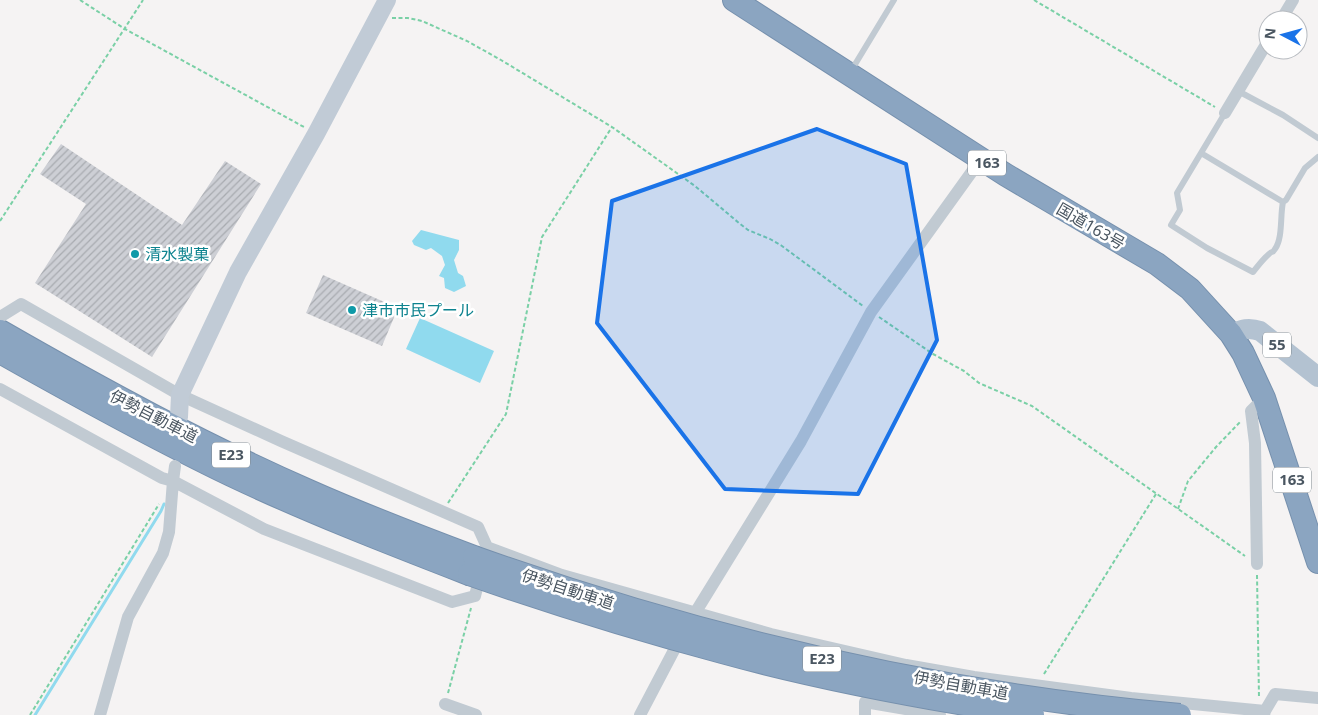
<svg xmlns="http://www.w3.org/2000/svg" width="1318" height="715" font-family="'Noto Sans','Noto Sans JP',sans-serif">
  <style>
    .water { fill: #90daee }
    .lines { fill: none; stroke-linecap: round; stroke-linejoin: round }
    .stream { stroke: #90daee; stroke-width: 3 }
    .building { fill: url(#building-hatch) }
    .highway-casing { stroke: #7690ad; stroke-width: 24 }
    .path { stroke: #7ad0a6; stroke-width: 2; stroke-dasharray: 4 2.5; stroke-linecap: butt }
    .lane { stroke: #c1cad2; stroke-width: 6 }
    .street { stroke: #c1cad2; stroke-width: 12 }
    .secondary { stroke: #c1cbd6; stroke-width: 18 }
    .primary { stroke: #b3c2d1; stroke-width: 20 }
    .highway { stroke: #8ba5c1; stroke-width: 22 }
    .highway-bridge-casing { stroke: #7690ad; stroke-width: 24; stroke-linecap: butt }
    .highway-bridge { stroke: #8ba5c1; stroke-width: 22 }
    .marked { fill: #1a73e8; fill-opacity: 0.2; stroke: #1a73e8; stroke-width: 4; stroke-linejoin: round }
    .culture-dot { fill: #0f9aa8; stroke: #fff; stroke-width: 2 }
    .labels { text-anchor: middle; stroke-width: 5; stroke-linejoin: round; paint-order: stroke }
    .shield { fill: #fff; stroke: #808990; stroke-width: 1 }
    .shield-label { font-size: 15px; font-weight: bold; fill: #4a5661 }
    .street-label { font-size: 16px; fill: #4a5661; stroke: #fff }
    .culture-label { font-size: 16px; fill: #0d838f; stroke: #fff; text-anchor: start }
  </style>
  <defs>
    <pattern id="building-hatch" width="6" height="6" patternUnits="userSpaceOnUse" patternTransform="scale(1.25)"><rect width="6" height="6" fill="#cdcfd5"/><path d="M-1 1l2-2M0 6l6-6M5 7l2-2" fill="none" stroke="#a8abb0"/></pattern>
  </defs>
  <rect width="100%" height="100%" fill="#f5f3f3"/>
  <path class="water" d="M 421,230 L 459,240 L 459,250 L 454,260 L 458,273 L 463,276 L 466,286 L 454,292 L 445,288 L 444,278 L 439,276 L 445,265 L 442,256 L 431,248 L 426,250 L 414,245 L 412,241 Z
    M 420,318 L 494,351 L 480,383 L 406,349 Z"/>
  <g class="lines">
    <path class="stream" d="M 35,715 L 161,511 L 164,504"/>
  </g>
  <path class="building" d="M 61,144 L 182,225 L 225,161 L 261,184 L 152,357 L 35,283 L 86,204 L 40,174 Z
    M 323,275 L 398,308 L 382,346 L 306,313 Z"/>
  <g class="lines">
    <g class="highway-casing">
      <path id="highway" d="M 734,0 L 1006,175 L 1157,264 L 1190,289 L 1231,334 L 1243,353 L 1264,398 L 1318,562
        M 0,331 C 101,389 202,444 309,491 C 363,515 418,536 474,557
        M 0,352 C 76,395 152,437 231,475 C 309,512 389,543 469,574"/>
    </g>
    <path class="path" d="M 80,0 L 125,29 L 304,127
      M 1034,0 L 1215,107
      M 392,18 L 408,18 L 422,21 L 467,41 L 501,60 L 612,127 L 695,186 L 739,223 L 748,230 L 770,239 L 782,246 L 863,306
      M 0,221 L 143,0
      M 879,317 L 933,354 L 964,371 L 979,383 L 1032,406 L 1245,556
      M 448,503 L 506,414 L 542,237 L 612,127
      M 1178,509 L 1188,481 L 1216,447 L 1241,421
      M 1257,575 L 1259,698
      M 1044,674 L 1156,494
      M 448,693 L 471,608
      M 30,715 L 159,504"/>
    <path class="lane" d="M 851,71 L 894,0
      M 1238,91 L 1283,115 L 1318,138
      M 1201,153 L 1283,202 C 1280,215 1283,238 1275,249 C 1272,254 1273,250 1269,254 C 1263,259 1258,266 1253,272 L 1207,248 L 1171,225 L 1180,210 L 1177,193 L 1225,113
      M 1283,202 L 1286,200 L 1305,168 L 1318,157"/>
    <path class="street" d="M 1281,20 L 1293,0
      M 1225,113 L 1268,41
      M 0,317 L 21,304 L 180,395 L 281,441 L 478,527 L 487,547 L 475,596 L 452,602 L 264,529 L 173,481 L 162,478 L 0,389
      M 487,547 L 562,575 L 771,634 L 906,665 L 974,677 L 1131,698 L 1265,711
      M 1257,564 L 1255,443 L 1251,411 L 1264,398
      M 692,618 L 801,441 L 871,312 L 981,159
      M 445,704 L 476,715
      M 100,715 L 128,617 L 163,553 L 169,532 L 173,481 L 175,466
      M 640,715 L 682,635
      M 865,715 L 865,702 L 940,715
      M 1264,715 L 1265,711 L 1275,694 L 1318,698"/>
    <path class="secondary" d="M 179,417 L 180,395 L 238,272 L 316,134 L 387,0"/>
    <path class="primary" d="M 1231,334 C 1242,329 1249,327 1260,331 L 1318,377"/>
    <use href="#highway" class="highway"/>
    <g class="highway-bridge-casing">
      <path id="highway-bridge" d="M 474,557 C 701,638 939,694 1180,715
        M 469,574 C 552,603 636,629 722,652 C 823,680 928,699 1033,715"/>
    </g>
    <use href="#highway-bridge" class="highway-bridge"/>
  </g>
  <path class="marked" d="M 817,129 L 906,164 L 937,340 L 858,494 L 725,489 L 597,323 L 612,201 Z"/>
  <g class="culture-dot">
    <circle cx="135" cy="254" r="5"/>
    <circle cx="352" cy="310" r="5"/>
  </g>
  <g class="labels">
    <g class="shield">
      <rect x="968" y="150.5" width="38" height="25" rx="4"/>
      <rect x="1263" y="332.5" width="28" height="25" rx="4"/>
      <rect x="212" y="442.5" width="38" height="25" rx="4"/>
      <rect x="1273" y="467.5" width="38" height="25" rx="4"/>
      <rect x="803" y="646.5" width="38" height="25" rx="4"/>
    </g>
    <g class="shield-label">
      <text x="987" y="168">163</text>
      <text x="1277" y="350">55</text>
      <text x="231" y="460">E23</text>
      <text x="1292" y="485">163</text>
      <text x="822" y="664">E23</text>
    </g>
    <g class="street-label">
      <text transform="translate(1091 226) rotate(30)" y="6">国道163号</text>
      <text transform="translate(154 416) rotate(27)" y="6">伊勢自動車道</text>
      <text transform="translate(568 589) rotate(18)" y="6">伊勢自動車道</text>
      <text transform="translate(961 685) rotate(10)" y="6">伊勢自動車道</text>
    </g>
    <g class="culture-label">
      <text x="145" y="260">清水製菓</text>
      <text x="362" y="316">津市市民プール</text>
    </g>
  </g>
  <g transform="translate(1283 35) rotate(276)"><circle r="24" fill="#ffffff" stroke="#b7bbc0"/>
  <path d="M0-4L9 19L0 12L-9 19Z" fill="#1a73e8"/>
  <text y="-8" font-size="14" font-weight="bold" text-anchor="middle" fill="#4a5661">N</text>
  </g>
</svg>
